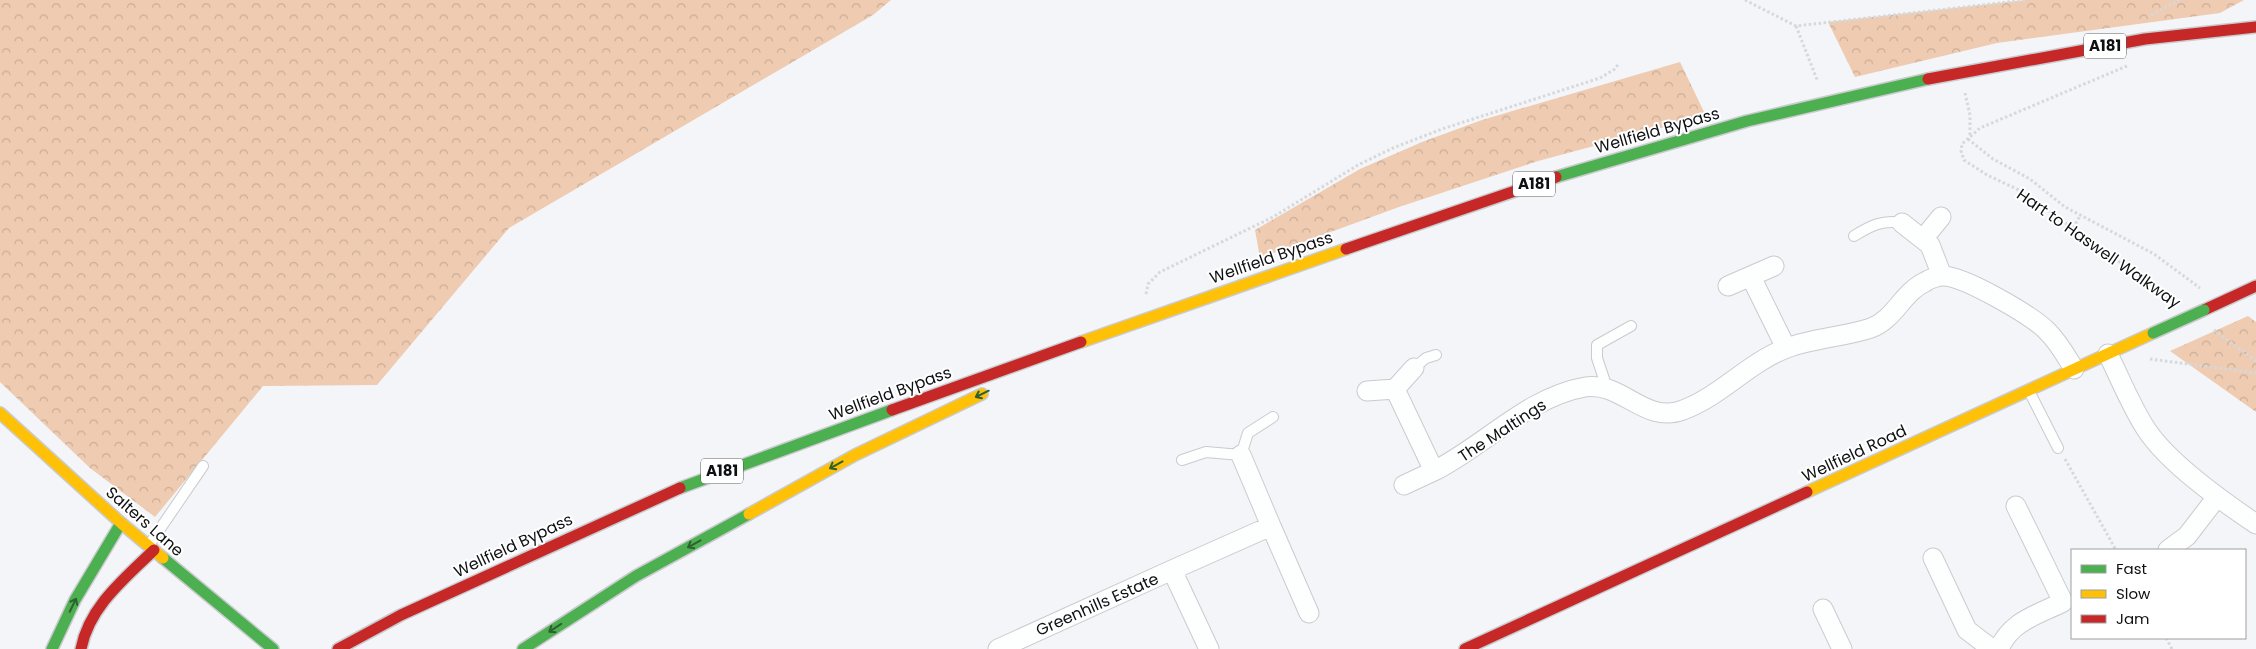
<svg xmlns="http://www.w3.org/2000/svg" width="2256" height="649" font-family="Poppins,sans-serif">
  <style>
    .forest { fill: url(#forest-crowns) }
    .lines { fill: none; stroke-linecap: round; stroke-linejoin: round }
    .lane-casing { stroke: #c9cbce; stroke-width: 12 }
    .street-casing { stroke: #c9cbce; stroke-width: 21 }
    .fast-casing { stroke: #c9cbce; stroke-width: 14 }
    .slow-casing { stroke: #c9cbce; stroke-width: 14 }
    .jam-casing { stroke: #c9cbce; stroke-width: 14 }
    .path { stroke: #d7d8da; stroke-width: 3; stroke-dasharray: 2.5 2.5; stroke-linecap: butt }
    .lane { stroke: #fdfefe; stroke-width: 10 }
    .street { stroke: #fdfefe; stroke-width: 19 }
    .fast { stroke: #4caf50; stroke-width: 11 }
    .slow { stroke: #ffc107; stroke-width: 11 }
    .jam { stroke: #c62828; stroke-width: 11 }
    .fast-bridge-casing { stroke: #c9cbce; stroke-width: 14; stroke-linecap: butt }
    .fast-bridge { stroke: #4caf50; stroke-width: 11 }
    .oneway { stroke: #2e6031 }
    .labels { text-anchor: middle; stroke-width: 4; stroke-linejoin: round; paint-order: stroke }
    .shield { fill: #fff; stroke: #575859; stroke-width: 1 }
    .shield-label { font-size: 15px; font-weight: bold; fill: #0f1012 }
    .street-label { font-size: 16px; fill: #0f1012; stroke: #fff }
  </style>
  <defs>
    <pattern id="forest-crowns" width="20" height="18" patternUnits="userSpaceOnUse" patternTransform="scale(1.25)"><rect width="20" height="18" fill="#eecbb1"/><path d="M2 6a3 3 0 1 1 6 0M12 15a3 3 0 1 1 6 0" fill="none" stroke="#cbad97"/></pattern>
  </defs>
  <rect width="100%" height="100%" fill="#f3f5f9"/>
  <path class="forest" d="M 0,0 L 891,0 L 873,15 L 509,228 L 377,385 L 263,386 L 155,517 L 90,468 L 0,382 Z
    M 2026,0 L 2244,0 L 2220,13 L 1997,43 L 1855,77 L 1828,22 Z
    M 1680,62 L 1706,116 L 1538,161 L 1399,207 L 1260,258 L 1255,230 L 1360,169 L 1422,142 L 1482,120 Z
    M 2248,316 L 2256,322 L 2256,412 L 2170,351 Z"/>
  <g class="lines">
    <g class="lane-casing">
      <path id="lane" d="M 1854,236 C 1870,226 1883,219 1902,223
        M 1414,368 L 1426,358 L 1436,355
        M 1607,388 L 1597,358 L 1597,345 L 1631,326
        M 2029,391 L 2058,448
        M 1182,460 L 1206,452 L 1241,455 L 1248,433 L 1273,417
        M 149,545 L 203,466"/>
    </g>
    <g class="street-casing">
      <path id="street" d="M 1902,223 L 1930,245 L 1942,276
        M 1923,239 L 1941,217
        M 1751,277 L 1786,348
        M 1728,286 L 1774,266
        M 2108,354 C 2120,378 2131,406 2146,429 C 2168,463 2222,501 2256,524
        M 1395,389 L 1434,471 C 1484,446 1528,397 1585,387 C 1622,381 1645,425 1683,410 C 1721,396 1749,362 1787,348 C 1814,338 1844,337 1871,328 C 1894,320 1903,292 1925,282 C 1929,279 1938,276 1943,276 C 1964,276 2033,316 2048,332 C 2059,343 2066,356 2074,369
        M 1367,391 L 1395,389 L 1414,368
        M 1404,485 L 1434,471
        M 1271,526 L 1309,613
        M 2168,550 L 2187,536 L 2217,497
        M 1933,558 L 1967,630 L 1992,649
        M 1172,570 L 1271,526 L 1241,455
        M 1823,609 L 1842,649
        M 998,649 L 1172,570 L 1209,649
        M 1999,649 C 2011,621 2037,615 2063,602 L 2016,506"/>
    </g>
    <g class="fast-casing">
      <path id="fast" d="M 1556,177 L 1747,121 L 1928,79
        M 680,488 L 892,410
        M 163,558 L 273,649
        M 52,649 L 75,600 L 121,523
        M 523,649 L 636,576 L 749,514"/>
    </g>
    <g class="slow-casing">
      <path id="slow" d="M 1081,342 L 1346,249
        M 0,413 L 121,523 L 163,558
        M 1807,492 L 2153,333
        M 749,514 L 855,455 L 982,394"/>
    </g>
    <g class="jam-casing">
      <path id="jam" d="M 1928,79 L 2145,39 L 2256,27
        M 1346,249 L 1556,177
        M 2204,310 L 2256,286
        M 892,410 L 1081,342
        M 81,649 C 89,607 124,579 154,550
        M 338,649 L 401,615 L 680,488
        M 1465,649 L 1807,492"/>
    </g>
    <path class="path" d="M 1745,0 L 1796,26 L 2026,0
      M 2151,15 L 2180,0
      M 1796,26 L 1818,82
      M 2127,66 L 1980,128 L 1962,144 L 1961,151 L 1964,160 L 1987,175 L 2021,191 L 2172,300
      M 1965,93 L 1970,115 L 1970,137
      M 1968,139 L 1993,159 L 2030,179 L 2065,207 L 2154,254 L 2200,288
      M 2073,228 L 2080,216
      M 1146,294 L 1148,284 L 1160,272 L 1273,217 L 1358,165 L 1393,148 L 1442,129 L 1600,78 L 1615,69 L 1619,63
      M 2214,330 L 2256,361
      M 2150,359 L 2256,373
      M 2065,459 L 2116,550
      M 2166,638 L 2172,649"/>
    <use href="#lane" class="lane"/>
    <use href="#street" class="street"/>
    <use href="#fast" class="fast"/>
    <use href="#slow" class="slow"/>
    <use href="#jam" class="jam"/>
    <g class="fast-bridge-casing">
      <path id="fast-bridge" d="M 2153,333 L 2204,310"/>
    </g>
    <use href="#fast-bridge" class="fast-bridge"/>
  </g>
  <defs><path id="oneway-shaft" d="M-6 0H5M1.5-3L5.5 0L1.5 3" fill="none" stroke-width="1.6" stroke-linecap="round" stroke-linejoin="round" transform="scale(1.25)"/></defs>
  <g class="oneway">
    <use href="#oneway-shaft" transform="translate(982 394) rotate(154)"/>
    <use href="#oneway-shaft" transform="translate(836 465) rotate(151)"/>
    <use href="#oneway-shaft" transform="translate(694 544) rotate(151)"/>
    <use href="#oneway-shaft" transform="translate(73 605) rotate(-64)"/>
    <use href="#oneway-shaft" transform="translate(555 628) rotate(147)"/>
  </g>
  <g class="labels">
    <g class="shield">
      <rect x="2084" y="33.5" width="42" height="25" rx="4"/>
      <rect x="1513" y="171.5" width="42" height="25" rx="4"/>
      <rect x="701" y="458.5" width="42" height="25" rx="4"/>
    </g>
    <g class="shield-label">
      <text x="2105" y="51">A181</text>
      <text x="1534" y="189">A181</text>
      <text x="722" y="476">A181</text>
    </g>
    <g class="street-label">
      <text transform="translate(1657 130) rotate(-16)" y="6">Wellfield Bypass</text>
      <text transform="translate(2099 248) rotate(35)" y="6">Hart to Haswell Walkway</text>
      <text transform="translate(1271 257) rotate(-19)" y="6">Wellfield Bypass</text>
      <text transform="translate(890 393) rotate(-20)" y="6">Wellfield Bypass</text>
      <text transform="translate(1502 430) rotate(-33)" y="6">The Maltings</text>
      <text transform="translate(1854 453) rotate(-25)" y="6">Wellfield Road</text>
      <text transform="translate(145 521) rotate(41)" y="6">Salters Lane</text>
      <text transform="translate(513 545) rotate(-25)" y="6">Wellfield Bypass</text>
      <text transform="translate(1097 604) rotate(-24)" y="6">Greenhills Estate</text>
    </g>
  </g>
  <rect x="2071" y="549" width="175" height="90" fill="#ffffff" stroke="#9f9fa0"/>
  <rect x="2081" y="565" width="25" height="8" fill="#4caf50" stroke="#9f9fa0"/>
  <text x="2116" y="574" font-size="15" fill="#0f1012">Fast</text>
  <rect x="2081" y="590" width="25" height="8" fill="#ffc107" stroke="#9f9fa0"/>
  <text x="2116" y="599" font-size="15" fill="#0f1012">Slow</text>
  <rect x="2081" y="615" width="25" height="8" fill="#c62828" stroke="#9f9fa0"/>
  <text x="2116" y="624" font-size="15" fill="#0f1012">Jam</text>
</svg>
